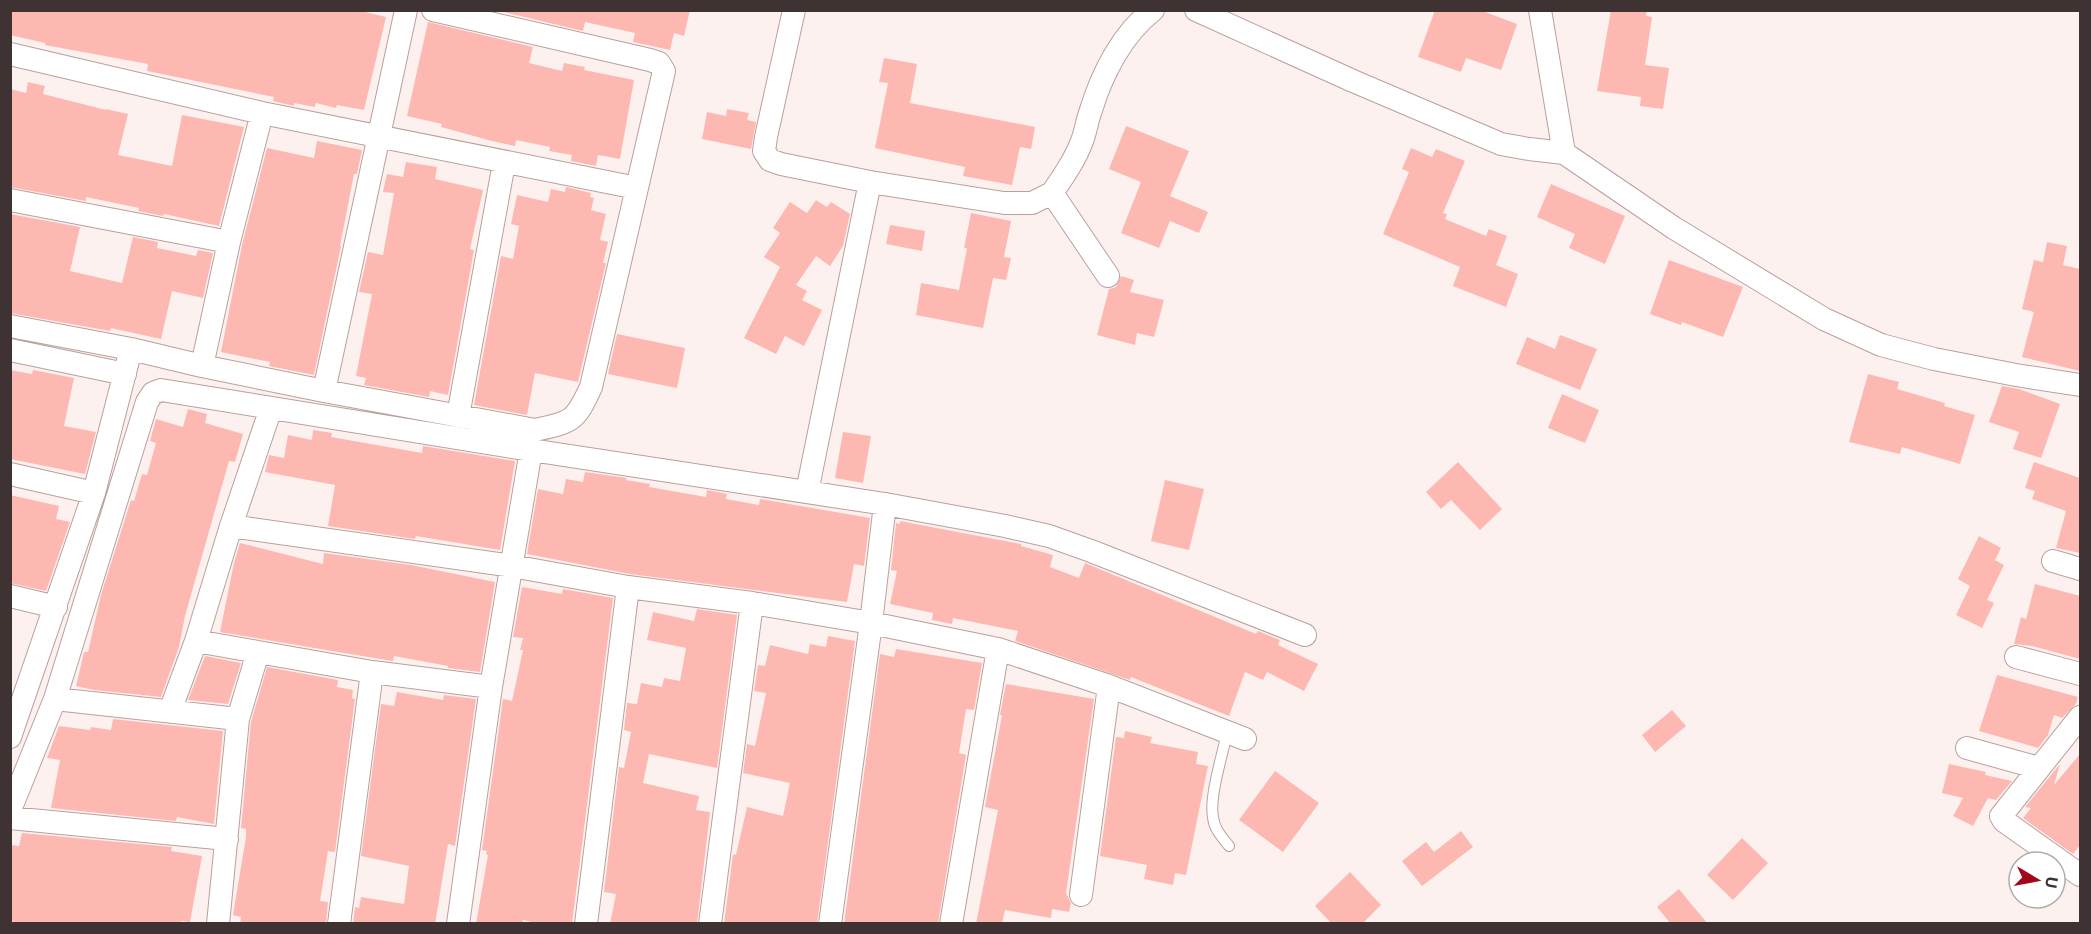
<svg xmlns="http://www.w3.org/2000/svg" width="2091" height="934" font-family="'Open Sans',sans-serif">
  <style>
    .building { fill: #fdb8b2 }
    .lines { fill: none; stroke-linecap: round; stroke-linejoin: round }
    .lane-casing { stroke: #baa09d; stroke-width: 12 }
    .street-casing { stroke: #baa09d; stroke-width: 24 }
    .lane { stroke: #fff; stroke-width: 10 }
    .street { stroke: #fff; stroke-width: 22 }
  </style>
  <rect width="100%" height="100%" fill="#fdf1f0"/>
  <path class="building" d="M 10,10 L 357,10 L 386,17 L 364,110 L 337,105 L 336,108 L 316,103 L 315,107 L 294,103 L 294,106 L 273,101 L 274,97 L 147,71 L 148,64 L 45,45 L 45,43 L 10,35 Z
    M 495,10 L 690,10 L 684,36 L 674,33 L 670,50 L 633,42 L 635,33 L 585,22 L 583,31 Z
    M 1435,10 L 1480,10 L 1517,24 L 1501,70 L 1466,58 L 1461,72 L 1418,57 Z
    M 1611,10 L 1647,10 L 1646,16 L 1652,17 L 1645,65 L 1669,68 L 1663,109 L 1640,106 L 1641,97 L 1597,91 Z
    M 428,22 L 533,47 L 529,63 L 562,71 L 564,63 L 585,67 L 584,70 L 634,80 L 620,159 L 598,155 L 596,166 L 571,161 L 572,155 L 549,151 L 550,147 L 516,140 L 515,146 L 492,141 L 441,127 L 442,124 L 407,116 Z
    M 884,58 L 917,64 L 910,103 L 1035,127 L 1031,149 L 1020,147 L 1012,185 L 963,176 L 965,167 L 875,148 L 888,83 L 879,82 Z
    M 28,82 L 45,86 L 43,94 L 106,110 L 106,109 L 128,114 L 118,155 L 172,166 L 182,115 L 244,127 L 219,226 L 164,214 L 163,216 L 138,211 L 139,208 L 86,197 L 86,201 L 10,187 L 10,89 L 26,93 Z
    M 727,109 L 749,113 L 747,120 L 756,122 L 751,149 L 702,139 L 707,112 L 726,116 Z
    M 1126,126 L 1189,151 L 1170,196 L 1208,212 L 1199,233 L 1170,221 L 1159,248 L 1121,233 L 1141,182 L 1109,169 Z
    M 317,141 L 362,150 L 357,174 L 354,174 L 340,246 L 341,246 L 314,375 L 269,366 L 270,362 L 221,352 L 242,245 L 267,148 L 314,158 Z
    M 1411,148 L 1432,157 L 1436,149 L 1465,161 L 1443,213 L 1447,214 L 1445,219 L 1486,236 L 1489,229 L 1507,236 L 1496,265 L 1518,274 L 1506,307 L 1453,286 L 1460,267 L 1383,234 L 1409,172 L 1402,169 Z
    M 406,162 L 437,167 L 435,179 L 483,190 L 470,249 L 474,250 L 448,395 L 430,391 L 429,397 L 364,385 L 366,378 L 356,376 L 372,294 L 359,292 L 368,252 L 383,255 L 394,193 L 383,192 L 387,174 L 403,177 Z
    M 1551,184 L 1625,216 L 1605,264 L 1569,248 L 1575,234 L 1537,217 Z
    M 566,187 L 591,193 L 590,197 L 594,198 L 591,210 L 606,214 L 600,240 L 608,242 L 603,263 L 606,263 L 578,382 L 535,373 L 527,415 L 474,405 L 501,256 L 513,259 L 519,226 L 511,224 L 517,195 L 548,202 L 551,189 L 565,192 Z
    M 816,200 L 827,207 L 831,202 L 850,214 L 843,246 L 830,266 L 816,256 L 796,285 L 807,291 L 802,300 L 822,310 L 804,346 L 785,336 L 776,354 L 744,338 L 780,267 L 764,257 L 780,233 L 773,228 L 790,202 L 807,213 Z
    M 971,213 L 1011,221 L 1004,257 L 1011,258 L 1006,280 L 993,278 L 983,328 L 916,315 L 921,283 L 959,290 L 967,248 L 964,248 Z
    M 10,214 L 80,227 L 70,271 L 122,283 L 133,237 L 158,242 L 157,248 L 196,256 L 198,250 L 213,253 L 203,298 L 172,291 L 161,339 L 111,328 L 110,331 L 10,313 Z
    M 890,225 L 925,231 L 922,251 L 886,244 Z
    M 2047,242 L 2067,246 L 2063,265 L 2080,269 L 2080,371 L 2022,357 L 2034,312 L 2022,309 L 2034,260 L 2043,262 Z
    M 1669,260 L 1743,287 L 1723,337 L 1682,322 L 1681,325 L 1650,314 Z
    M 1121,276 L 1134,280 L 1130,292 L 1164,300 L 1154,337 L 1137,333 L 1135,345 L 1097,335 L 1109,289 L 1116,287 Z
    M 617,334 L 685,348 L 677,388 L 608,374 Z
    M 1560,335 L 1597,349 L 1580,390 L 1516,364 L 1527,337 L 1555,349 Z
    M 10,370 L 32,374 L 33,370 L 74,378 L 64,426 L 96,432 L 85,474 L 10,459 Z
    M 1868,374 L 1899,382 L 1897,389 L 1945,403 L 1944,406 L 1975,415 L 1960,464 L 1902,447 L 1900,454 L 1849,442 Z
    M 2002,386 L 2019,389 L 2060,404 L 2041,458 L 2013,449 L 2019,432 L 1989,422 Z
    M 1562,394 L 1599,410 L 1585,443 L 1548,428 Z
    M 188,409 L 207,414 L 205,423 L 243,434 L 235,462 L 229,461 L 185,616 L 179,647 L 161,697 L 94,690 L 76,686 L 84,652 L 88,652 L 101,595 L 131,500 L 134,501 L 142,474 L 147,475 L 156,443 L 150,441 L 156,419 L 183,427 Z
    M 313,430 L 332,433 L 331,437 L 422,453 L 423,446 L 515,461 L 500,550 L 416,536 L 415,539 L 328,526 L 335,485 L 265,472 L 269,455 L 284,458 L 288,435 L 312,440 Z
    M 843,432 L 871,436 L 863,483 L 835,478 Z
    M 1458,462 L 1502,509 L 1480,530 L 1451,500 L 1441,509 L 1426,492 Z
    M 2034,462 L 2080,478 L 2080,553 L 2056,548 L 2066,511 L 2032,499 L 2035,491 L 2025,488 Z
    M 585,472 L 627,478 L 626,480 L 650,484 L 649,487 L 706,497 L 707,490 L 727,494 L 726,499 L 759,505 L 760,499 L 870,518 L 864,566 L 854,564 L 847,602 L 630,574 L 527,554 L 538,489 L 563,494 L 566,479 L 583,482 Z
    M 1165,480 L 1204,489 L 1189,550 L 1151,541 Z
    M 10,495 L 59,506 L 56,519 L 70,522 L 46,591 L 10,583 Z
    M 900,521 L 1021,544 L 1021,546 L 1053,555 L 1050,567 L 1079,578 L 1085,563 L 1256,634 L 1258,631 L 1280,640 L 1278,645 L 1318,664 L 1304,691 L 1267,672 L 1263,680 L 1245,672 L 1229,716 L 1131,677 L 1130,680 L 1015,641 L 1018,631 L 953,618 L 952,624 L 932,620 L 933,613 L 890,604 L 897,571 L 891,570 L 896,523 L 900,524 Z
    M 1979,536 L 2001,548 L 1995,560 L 2004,565 L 1987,600 L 1994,603 L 1982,628 L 1956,615 L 1970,586 L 1958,579 Z
    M 240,543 L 323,564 L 324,553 L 411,565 L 495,582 L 480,672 L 448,668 L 448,666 L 394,656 L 393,661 L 344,653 L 220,632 L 234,563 Z
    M 2035,584 L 2080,596 L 2080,659 L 2032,646 L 2014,644 L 2021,617 L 2026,619 Z
    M 522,587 L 562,594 L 563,589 L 613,598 L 572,924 L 540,924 L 523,920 L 522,924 L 476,924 L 488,855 L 486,854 L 487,851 L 482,850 L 503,699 L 512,701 L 523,650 L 520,650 L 523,638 L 513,637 Z
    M 697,609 L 737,615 L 717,768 L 649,754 L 643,783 L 699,796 L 696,810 L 710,812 L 697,924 L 610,924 L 616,894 L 604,892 L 619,767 L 624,768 L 631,732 L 624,730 L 627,703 L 637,704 L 641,683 L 662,687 L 664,678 L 680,681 L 686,648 L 647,640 L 653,612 L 694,621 Z
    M 828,636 L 855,641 L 817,924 L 724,924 L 733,854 L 736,855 L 747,807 L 783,816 L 790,783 L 743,773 L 747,744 L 755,746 L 766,693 L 754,691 L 758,665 L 765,666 L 770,645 L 808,654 L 810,644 L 826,647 Z
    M 896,649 L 982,663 L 974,710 L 966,709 L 959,753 L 966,755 L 938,924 L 844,924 L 880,654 L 894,657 Z
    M 205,656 L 241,663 L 228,704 L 188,700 Z
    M 267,667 L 338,680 L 337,687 L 353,690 L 352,698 L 355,699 L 335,852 L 328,851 L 320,901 L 328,902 L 326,924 L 240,924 L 241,917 L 233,915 L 246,837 L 246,829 L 241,828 L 251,722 Z
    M 1997,675 L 2078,697 L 2076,704 L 2062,718 L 2054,715 L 2048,735 L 2038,748 L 1979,731 Z
    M 1006,684 L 1094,699 L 1066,893 L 1071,903 L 1069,912 L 1052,909 L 1051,918 L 1005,910 L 1002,924 L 976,924 L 998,810 L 985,807 L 1002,715 L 1000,715 Z
    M 397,692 L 443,700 L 444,695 L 476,699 L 455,846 L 448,844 L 435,924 L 353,924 L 355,907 L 359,908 L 361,897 L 404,904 L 409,866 L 361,856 L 381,704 L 394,706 Z
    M 1672,710 L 1686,726 L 1655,752 L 1642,735 Z
    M 113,719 L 223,731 L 214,824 L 177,817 L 176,821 L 51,808 L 60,760 L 47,758 L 59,726 L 90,730 L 91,727 L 111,730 Z
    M 1125,731 L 1152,737 L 1150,743 L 1198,752 L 1196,764 L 1208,766 L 1186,875 L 1175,873 L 1173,885 L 1144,879 L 1147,865 L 1100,856 L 1116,737 L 1124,738 Z
    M 2080,754 L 2080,845 L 2073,854 L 2023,818 L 2031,808 L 2025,807 L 2060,764 L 2054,785 Z
    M 1949,764 L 1986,772 L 1985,775 L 2012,781 L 1996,800 L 1988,798 L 1973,826 L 1953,816 L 1963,798 L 1942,793 Z
    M 1275,771 L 1319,803 L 1283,852 L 1239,820 Z
    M 1461,831 L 1473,847 L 1422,886 L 1402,861 L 1426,842 L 1434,852 Z
    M 22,833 L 172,847 L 171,851 L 202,856 L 190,922 L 181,921 L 181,924 L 25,924 L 10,921 L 10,845 L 19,846 Z
    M 1742,838 L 1768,863 L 1733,900 L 1707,875 Z
    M 1350,872 L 1381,905 L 1362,924 L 1332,924 L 1315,906 Z
    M 1679,889 L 1692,905 L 1708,924 L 1671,924 L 1657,907 Z"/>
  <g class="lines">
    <g class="lane-casing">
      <path id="lane" d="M 1227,732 C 1223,754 1209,796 1213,817 C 1214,829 1222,837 1229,846"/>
    </g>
    <g class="street-casing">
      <path id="street" d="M 794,10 L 766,137 L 764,151 L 770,160 L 781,164 L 870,182 L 1004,203 L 1032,203 L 1052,193 L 1108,276
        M 1196,10 L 1353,81 L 1501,144 L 1529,149 L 1564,153 L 1674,228 L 1824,319 L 1881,345 L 1934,359 L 2016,375 L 2080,385
        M 1540,10 L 1564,153
        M 10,54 L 262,113 L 637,188
        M 1052,193 C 1063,177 1075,160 1082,141 C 1086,131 1087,120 1091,110 C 1102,74 1122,34 1153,10
        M 10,200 L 229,242
        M 10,326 L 131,349 L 202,366 L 229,242 L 262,113
        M 10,350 L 125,374
        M 202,366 L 324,391 L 535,430 C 572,422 575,422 591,387 L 664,71 L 659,63 L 650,60 L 433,10
        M 324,391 L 406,10
        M 458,416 L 504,163
        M 10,474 L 94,493
        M 807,492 L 870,182
        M 231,526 L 512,566 L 628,587 L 752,603 L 871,623 L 998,649 L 1109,686 L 1245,739
        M 2053,561 L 2080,569
        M 10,596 L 56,607
        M 258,652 L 372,672 L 491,687
        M 2016,657 L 2080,674
        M 55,699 L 238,719
        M 170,711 L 196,641
        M 2080,717 L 2001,816 L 2004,821 L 2080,875
        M 10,737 L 94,493 L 131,349
        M 1967,748 L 2039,768
        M 10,810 L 55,699 L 147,402 L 153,393 L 161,390 L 531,450 L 885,504 L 1005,526 L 1049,536 L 1091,551 L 1305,635
        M 10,818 L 227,839
        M 1081,895 L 1109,686
        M 218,924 L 238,719 L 258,652 L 196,641 L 231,526 L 271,408
        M 339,924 L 372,672
        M 458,924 L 491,687 L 531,450
        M 586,924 L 628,587
        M 710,924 L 752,603
        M 830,924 L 871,623 L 885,504
        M 951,924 L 998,649"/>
    </g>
    <use href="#lane" class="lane"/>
    <use href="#street" class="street"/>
  </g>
  <rect width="2091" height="934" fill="none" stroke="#3e3332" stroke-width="24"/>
  <g transform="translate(2037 880) rotate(100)"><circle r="28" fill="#ffffff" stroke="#b2adad" stroke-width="1.5"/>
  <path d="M0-4.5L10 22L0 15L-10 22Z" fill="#a2061b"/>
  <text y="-9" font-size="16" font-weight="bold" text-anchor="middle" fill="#3e3332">U</text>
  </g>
</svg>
